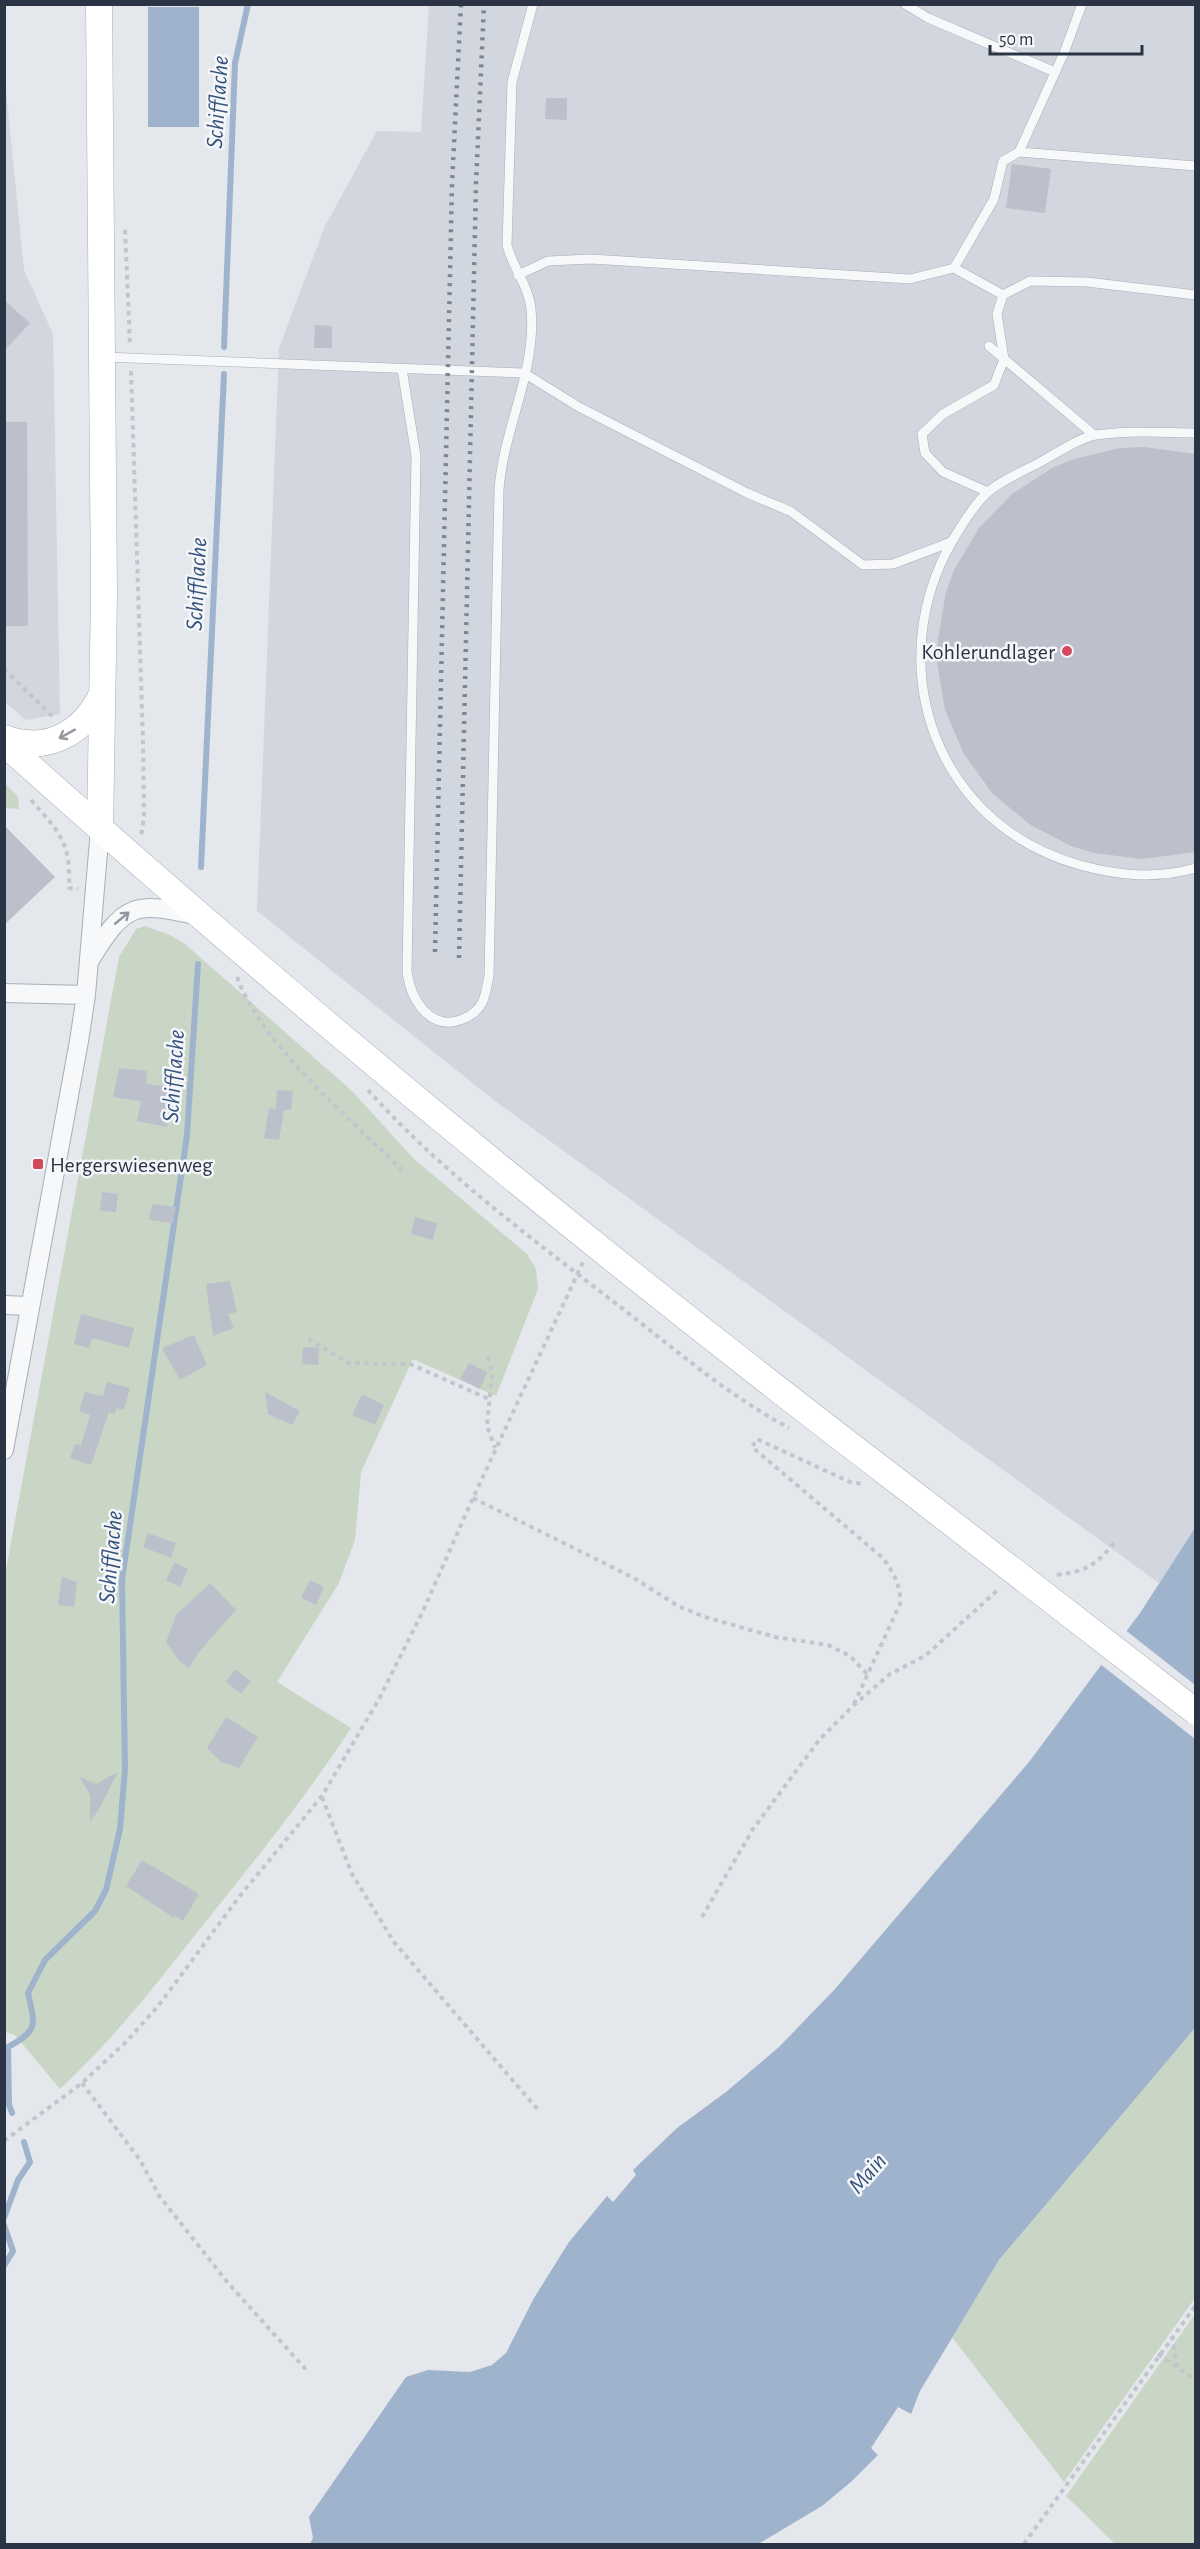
<svg xmlns="http://www.w3.org/2000/svg" width="1200" height="2549" font-family="'Alegreya Sans',sans-serif">
  <style>
    .built { fill: #d2d6de }
    .green { fill: #c9d6c5 }
    .water { fill: #9fb4cc }
    .pier { fill: #e4e7ec }
    .lines { fill: none; stroke-linecap: round; stroke-linejoin: round }
    .stream { stroke: #9fb4cc; stroke-width: 6 }
    .building { fill: #bbc0ca }
    .lane-casing { stroke: #a9aeb7; stroke-width: 10 }
    .street-casing { stroke: #a9aeb7; stroke-width: 20 }
    .secondary-casing { stroke: #a9aeb7; stroke-width: 27 }
    .path { stroke: #c2c5cb; stroke-width: 4; stroke-dasharray: 4.5 4.5; stroke-linecap: butt }
    .lane { stroke: #f7f8fa; stroke-width: 9 }
    .street { stroke: #f7f8fa; stroke-width: 18 }
    .secondary { stroke: #fff; stroke-width: 26 }
    .rail { stroke: #7d8696; stroke-width: 4.5; stroke-dasharray: 3 6; stroke-linecap: butt }
    .secondary-bridge-casing { stroke: #a9aeb7; stroke-width: 27; stroke-linecap: butt }
    .secondary-bridge { stroke: #fff; stroke-width: 26 }
    .oneway { stroke: #959aa2 }
    .oneway2 { stroke: #9196a0 }
    .poi-dot { fill: #d1495b; stroke: #f4f6f9; stroke-width: 2 }
    .labels { text-anchor: middle; stroke-width: 5; stroke-linejoin: round; paint-order: stroke }
    .poi-label { font-size: 22px; fill: #2b3445; stroke: #f4f6f9; text-anchor: end }
    .water-label { font-size: 24px; font-style: italic; fill: #34527a; stroke: #f4f6f9 }
  </style>
  <rect width="100%" height="100%" fill="#e4e7ec"/>
  <path class="built" d="M 429,5 L 1195,5 L 1196,1528 L 1159,1583 L 495,1101 L 257,911 L 279,348 L 325,226 L 377,131 L 421,132 Z
    M 4,70 L 24,270 L 53,334 L 60,714 L 26,720 L 4,701 Z"/>
  <path class="green" d="M 5,783 L 18,797 L 19,809 L 5,808 Z
    M 145,926 L 170,935 L 185,944 L 352,1091 L 414,1159 L 527,1254 L 536,1269 L 538,1289 L 496,1396 L 413,1359 L 361,1472 L 355,1540 L 339,1583 L 277,1682 L 351,1728 C 306,1797 255,1860 203,1925 C 158,1982 114,2039 60,2089 L 15,2035 L 5,2032 L 5,1575 L 119,957 L 136,929 Z
    M 1195,2028 L 1195,2298 L 1064,2482 L 952,2337 L 999,2260 Z
    M 1195,2314 L 1195,2544 L 1115,2544 L 1066,2496 Z"/>
  <path class="water" d="M 148,7 L 199,7 L 199,127 L 148,127 Z
    M 1195,1528 L 1195,2028 L 999,2260 L 920,2391 L 911,2414 L 898,2407 L 871,2448 L 878,2455 L 852,2481 L 822,2506 L 758,2544 L 310,2544 L 313,2538 L 309,2517 L 406,2377 L 428,2370 L 470,2372 L 492,2365 L 506,2353 L 534,2298 L 569,2242 L 607,2196 L 613,2202 L 636,2175 L 633,2170 L 677,2128 L 726,2092 L 779,2047 L 835,1989 L 1029,1762 L 1140,1613 Z"/>
  <path class="pier" d="M 1124,1629 L 1195,1685 L 1195,1739 L 1099,1663 Z"/>
  <g class="lines">
    <path class="stream" d="M 224,347 L 235,63 L 248,4
      M 201,867 L 224,374
      M 12,2113 L 9,2105 L 8,2047 C 39,2030 35,2025 28,1993 L 45,1960 L 95,1911 L 106,1890 L 120,1829 L 125,1769 L 122,1580 L 187,1135 L 198,964
      M 4,2218 L 18,2180 L 30,2162 L 24,2142
      M 4,2225 L 13,2251 L 4,2266"/>
  </g>
  <path class="building" d="M 546,98 L 567,98 L 567,120 L 545,119 Z
    M 1012,164 L 1051,169 L 1045,213 L 1006,208 Z
    M 4,300 L 30,323 L 4,351 Z
    M 315,325 L 332,326 L 332,348 L 314,348 Z
    M 4,422 L 27,422 L 28,626 L 4,626 Z
    M 1144,447 L 1196,454 L 1196,852 L 1142,859 L 1094,853 L 1071,846 L 1029,824 L 992,793 L 964,754 L 945,710 L 937,663 L 938,639 L 946,592 L 954,570 L 979,528 L 1012,494 L 1052,468 L 1074,459 L 1120,448 Z
    M 4,825 L 55,877 L 4,925 Z
    M 119,1068 L 147,1071 L 146,1084 L 171,1087 L 167,1127 L 137,1121 L 141,1101 L 113,1097 Z
    M 277,1090 L 293,1091 L 291,1110 L 282,1110 L 284,1110 L 279,1140 L 264,1138 L 269,1108 L 276,1109 Z
    M 102,1192 L 118,1194 L 116,1212 L 100,1211 Z
    M 152,1204 L 176,1207 L 173,1223 L 149,1220 Z
    M 415,1217 L 437,1223 L 433,1240 L 411,1234 Z
    M 230,1281 L 237,1312 L 228,1314 L 234,1328 L 213,1336 L 206,1284 Z
    M 81,1314 L 134,1328 L 129,1348 L 92,1338 L 89,1348 L 74,1344 Z
    M 194,1335 L 207,1365 L 180,1380 L 162,1348 Z
    M 303,1347 L 319,1348 L 318,1365 L 302,1364 Z
    M 469,1363 L 487,1372 L 480,1389 L 460,1379 Z
    M 107,1382 L 130,1388 L 124,1410 L 117,1408 L 114,1414 L 109,1412 L 91,1465 L 70,1458 L 75,1444 L 81,1445 L 90,1415 L 79,1411 L 85,1392 L 103,1396 Z
    M 265,1392 L 300,1411 L 292,1425 L 268,1414 Z
    M 362,1394 L 384,1405 L 375,1425 L 352,1415 Z
    M 148,1533 L 176,1543 L 171,1558 L 143,1547 Z
    M 175,1562 L 188,1569 L 180,1587 L 166,1580 Z
    M 62,1577 L 77,1582 L 74,1607 L 58,1605 Z
    M 310,1580 L 324,1587 L 316,1605 L 301,1598 Z
    M 210,1583 L 236,1610 L 199,1652 L 189,1668 L 179,1661 L 166,1642 L 176,1615 Z
    M 235,1669 L 251,1681 L 241,1694 L 226,1682 Z
    M 226,1717 L 258,1737 L 239,1768 L 221,1762 L 207,1748 Z
    M 118,1772 L 98,1811 L 90,1821 L 90,1795 L 80,1777 L 96,1784 Z
    M 142,1860 L 199,1894 L 183,1921 L 175,1916 L 174,1918 L 126,1886 Z"/>
  <g class="lines">
    <g class="lane-casing">
      <path id="lane" d="M 905,4 L 928,18 L 1055,72
        M 1019,152 L 1064,53 L 1082,4
        M 954,268 L 1003,295
        M 518,275 L 548,261 L 591,259 L 910,279 L 954,268 L 994,199 L 1003,161 L 1019,152 L 1196,166
        M 989,346 L 1094,435
        M 103,357 L 524,373 L 579,407 L 747,493 L 790,511 L 863,565 L 893,564 L 951,542
        M 402,369 L 416,456 L 407,972 C 411,1000 431,1034 465,1018 C 471,1016 479,1009 482,1003 C 486,995 487,985 489,976 L 499,490 C 503,430 537,370 531,309 C 529,286 512,267 507,245 L 512,82 L 533,4
        M 1196,433 C 1163,433 1128,430 1096,435 C 1079,437 1051,457 1035,465 C 1020,472 1001,481 988,492 C 972,506 950,543 941,563 C 886,688 947,829 1080,865 C 1119,876 1156,879 1196,868
        M 988,492 L 943,472 L 925,453 L 922,434 L 943,414 L 994,385 L 1004,359 L 997,314 L 1003,295 L 1030,281 L 1087,282 L 1196,295"/>
    </g>
    <g class="street-casing">
      <path id="street" d="M 90,960 C 125,903 134,901 199,916
        M 4,993 L 86,995
        M 4,1305 L 29,1306
        M 4,1450 L 79,1041 L 86,995 L 100,829"/>
    </g>
    <g class="secondary-casing">
      <path id="secondary" d="M 99,4 L 104,594 L 100,829
        M 4,738 C 47,754 84,733 102,694
        M 4,743 C 298,1007 604,1258 918,1497"/>
    </g>
    <path class="path" d="M 125,230 L 130,345
      M 131,371 L 143,742 L 144,816 L 141,837
      M 4,669 L 54,718
      M 31,800 C 60,833 71,842 69,888 L 78,889
      M 237,977 C 262,1046 352,1120 405,1173
      M 368,1090 C 442,1173 535,1241 623,1309 C 677,1351 729,1396 789,1428
      M 308,1339 L 348,1363 L 410,1364 L 489,1399
      M 488,1357 L 492,1375 L 487,1426 L 495,1448
      M 473,1498 L 634,1578 L 678,1606 L 705,1617 L 775,1637 L 828,1645 L 850,1656 L 867,1674
      M 1057,1575 C 1087,1571 1096,1565 1115,1542
      M 854,1704 L 900,1604 C 901,1586 894,1573 883,1558 L 752,1447 L 757,1439 L 850,1482 L 863,1484
      M 322,1797 L 352,1874 L 394,1942 L 539,2111
      M 702,1917 L 753,1829 L 820,1739 L 854,1705 L 890,1674 L 925,1656 L 1000,1588
      M 82,2083 L 140,2160 L 160,2197 L 228,2283 L 309,2373
      M 4,2141 L 82,2083 L 126,2042 L 159,2005 L 239,1897 L 322,1796 L 379,1699 L 423,1611 L 473,1498 L 583,1262
      M 1172,2336 L 1177,2367
      M 1158,2354 L 1196,2380
      M 1024,2544 L 1196,2305"/>
    <use href="#lane" class="lane"/>
    <use href="#street" class="street"/>
    <use href="#secondary" class="secondary"/>
    <path class="rail" d="M 435,952 L 452,184 L 461,4
      M 459,958 L 476,184 L 484,4"/>
    <g class="secondary-bridge-casing">
      <path id="secondary-bridge" d="M 918,1497 L 1196,1712"/>
    </g>
    <use href="#secondary-bridge" class="secondary-bridge"/>
  </g>
  <defs><path id="oneway-shaft" d="M-6 0H5M1.5-3L5.5 0L1.5 3" fill="none" stroke-width="1.6" stroke-linecap="round" stroke-linejoin="round" transform="scale(1.5)"/></defs>
  <use class="oneway" href="#oneway-shaft" transform="translate(67 734) rotate(151)"/>
  <use class="oneway2" href="#oneway-shaft" transform="translate(122 918) rotate(-40)"/>
  <g class="poi-dot">
    <circle cx="1067" cy="651" r="6"/>
    <rect x="32" y="1158" width="12" height="12" rx="3"/>
  </g>
  <g class="labels">
    <g class="poi-label">
      <text x="1055" y="659">Kohlerundlager</text>
      <text x="50" y="1172" text-anchor="start">Hergerswiesenweg</text>
    </g>
    <g class="water-label">
      <text transform="translate(217 102) rotate(-86)" y="8">Schifflache</text>
      <text transform="translate(196 584) rotate(-87)" y="8">Schifflache</text>
      <text transform="translate(173 1076) rotate(-86)" y="8">Schifflache</text>
      <text transform="translate(110 1557) rotate(-85)" y="8">Schifflache</text>
      <text transform="translate(867 2173) rotate(-49)" y="8">Main</text>
    </g>
  </g>
  <rect width="1200" height="2549" fill="none" stroke="#2b3445" stroke-width="12"/>
  <path d="M990 45v9h152v-9" fill="none" stroke="#2b3445" stroke-width="3"/>
  <text x="999" y="45" font-size="18" fill="#2b3445" stroke="#f4f6f9" stroke-width="4.5" paint-order="stroke">50 m</text>
</svg>
